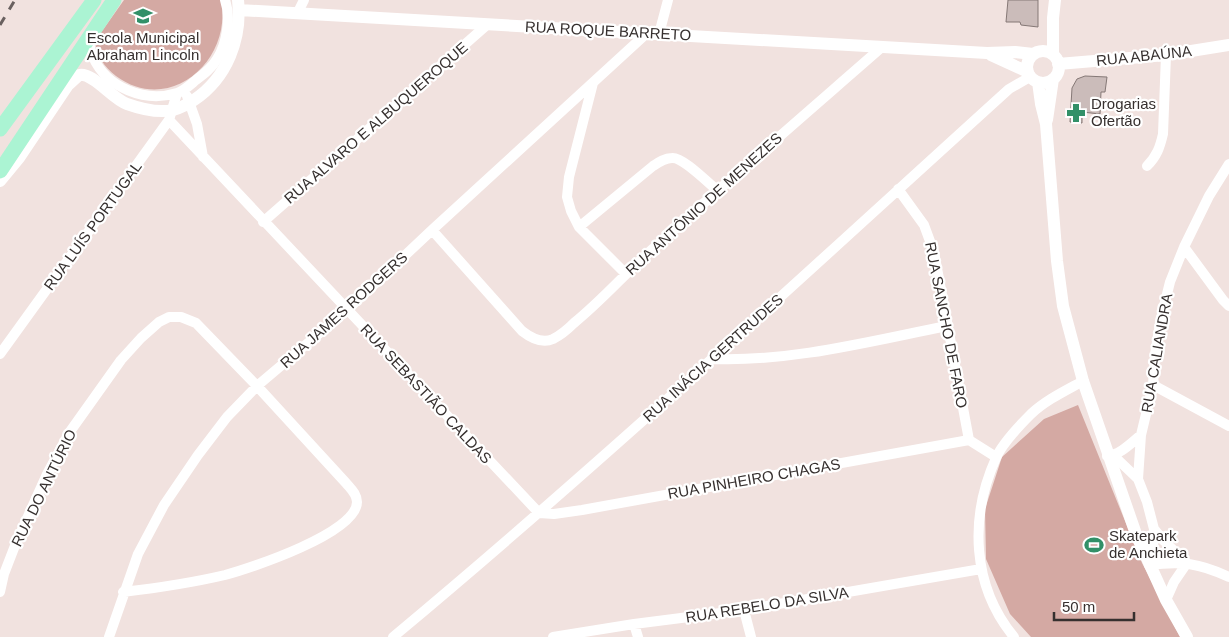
<svg xmlns="http://www.w3.org/2000/svg" width="1229" height="637" font-family="Arial,sans-serif">
  <style>
    .green { fill: #d4a9a3 }
    .building { fill: #cbbcba; stroke: #857876 }
    .lines { fill: none; stroke-linecap: round; stroke-linejoin: round }
    .minor { stroke: #fff; stroke-width: 10 }
    .tertiary { stroke: #fff; stroke-width: 12 }
    .primary { stroke: #abf4d3; stroke-width: 15 }
    .rail { stroke: #69605f; stroke-width: 3; stroke-dasharray: 9 9; stroke-linecap: butt }
    .labels { text-anchor: middle; stroke-width: 4.5; stroke-linejoin: round; paint-order: stroke }
    .street-label { font-size: 15px; fill: #36302f; stroke: #fff }
    .poi-label { font-size: 15px; fill: #36302f; stroke: #fff; text-anchor: start }
  </style>
  <rect width="100%" height="100%" fill="#f1e2df"/>
  <path class="green" d="M 124,0 L 221,0 C 233,60 170,116 116,76 C 104,67 97,56 95,41 Z
    M 1078,405 L 1142,563 L 1180,637 L 1031,637 L 1010,614 L 986,559 L 985,509 L 1002,457 L 1044,419 Z"/>
  <path class="building" d="M 1008,0 L 1038,0 L 1038,27 L 1021,25 L 1020,22 L 1006,22 Z
    M 1085,76 L 1107,77 L 1105,92 L 1101,92 L 1100,114 L 1082,112 L 1082,123 L 1070,122 L 1072,88 L 1077,79 Z"/>
  <g class="lines">
    <path class="minor" d="M 297,14 L 304,0
      M 659,34 L 668,0
      M 88,38 C 90,44 90,52 93,57 C 107,88 145,103 177,93 C 184,91 190,85 196,80 C 204,74 212,68 217,59 C 227,44 231,17 225,0
      M 593,83 L 569,177 L 567,197 L 571,211 L 579,227 L 626,274
      M 187,96 L 197,124 L 203,157
      M 169,120 L 539,513 L 554,514 L 582,510 L 969,440
      M 1147,166 C 1157,156 1160,147 1163,134 L 1166,55
      M 898,189 L 924,225 L 934,252 L 969,440
      M 263,222 L 488,24
      M 579,227 L 653,166 C 659,162 665,158 672,158 C 683,157 708,183 717,190
      M 432,230 L 522,331 C 531,338 542,344 553,339 C 561,335 568,329 574,323 C 600,302 622,277 646,255 C 724,184 803,116 882,47
      M 1184,247 L 1223,300 L 1229,306
      M 0,354 L 169,120 L 177,93
      M 713,359 C 791,362 871,341 947,326
      M 1153,385 L 1229,426
      M 969,440 L 996,457
      M 1113,455 L 1138,479
      M 1107,456 C 1120,455 1131,443 1141,435
      M 1154,529 L 1153,549 L 1149,565 C 1182,561 1199,563 1229,577
      M 1187,563 L 1164,541 L 1154,529 L 1147,502 L 1138,479 L 1141,435 L 1153,385 L 1155,354 L 1161,318 L 1170,282 L 1184,247 L 1209,196 L 1229,164
      M 0,592 L 4,574 L 16,543 L 47,474 L 69,433 L 121,360 L 141,338 L 159,322 L 169,317 L 181,317 L 196,323 L 257,386 L 346,483 C 351,489 357,494 357,502 C 357,533 251,568 225,575 C 191,583 157,588 123,592
      M 1166,600 L 1174,582 L 1187,563
      M 744,610 L 751,637
      M 634,624 L 638,637
      M 109,637 L 138,554 L 164,505 L 198,455 L 227,417 L 257,386 L 347,310 L 432,230 L 647,33
      M 393,637 C 604,461 805,274 1009,89 L 1030,77
      M 553,637 L 634,624 L 744,610 L 981,569
      M 1014,637 C 972,586 969,518 996,458 C 1002,444 1020,425 1031,414 C 1046,400 1065,391 1083,381"/>
    <path class="tertiary" d="M 239,10 L 987,53 L 1015,52 L 1033,54
      M1027 67a16 16 0 1 1 32 0a16 16 0 1 1-32 0Z
      M 1053,54 L 1053,18 L 1055,0
      M 991,55 L 1028,72
      M 1058,64 L 1166,55 L 1229,45
      M 1038,82 L 1041,104 L 1046,124 L 1057,261 L 1063,306 L 1083,381 L 1136,534 L 1166,600 L 1187,637
      M 1047,120 L 1053,79
      M 0,181 L 19,158 L 68,85 L 79,75 C 93,72 112,99 127,104 C 141,109 159,113 173,110 C 180,108 188,104 194,100 C 227,78 242,39 238,0"/>
    <path class="primary" d="M 0,129 L 94,0
      M 0,171 L 114,0"/>
    <path class="rail" d="M 0,25 L 15,0"/>
  </g>
  <defs>
    <g id="school-bare" transform="scale(1.5)"><path d="M0-5L7-2L0 1L-7-2ZM-4 1L0 2.5L4 1V4Q0 6-4 4Z" fill="#329068" stroke="#fff" stroke-width="2.5" paint-order="stroke"/></g>
    <g id="pharmacy-bare" transform="scale(1.5)"><path d="M-2-6h4v4h4v4h-4v4h-4v-4h-4v-4h4Z" fill="#329068" stroke="#fff" stroke-width="2.5" paint-order="stroke"/></g>
    <g id="stadium-bare" transform="scale(1.5)"><path d="M0-5a6.5 5 0 1 0 0 10a6.5 5 0 1 0 0-10ZM-3.5-1.8h7v3.6h-7Z" fill="#329068" stroke="#fff" stroke-width="2.5" paint-order="stroke"/></g>
  </defs>
  <g fill-rule="evenodd">
    <use href="#school-bare" x="143" y="16"/>
    <use href="#pharmacy-bare" x="1076" y="113"/>
    <use href="#stadium-bare" x="1094" y="545"/>
  </g>
  <g class="labels">
    <g class="street-label">
      <text transform="translate(608 31) rotate(3)" y="5">RUA ROQUE BARRETO</text>
      <text transform="translate(1144 56) rotate(-6)" y="5">RUA ABAÚNA</text>
      <text transform="translate(376 123) rotate(-41)" y="5">RUA ALVARO E ALBUQUEROQUE</text>
      <text transform="translate(704 204) rotate(-42)" y="5">RUA ANTÔNIO DE MENEZES</text>
      <text transform="translate(93 226) rotate(-54)" y="5">RUA LUÍS PORTUGAL</text>
      <text transform="translate(344 310) rotate(-42)" y="5">RUA JAMES RODGERS</text>
      <text transform="translate(946 325) rotate(79)" y="5">RUA SANCHO DE FARO</text>
      <text transform="translate(1157 353) rotate(-80)" y="5">RUA CALIANDRA</text>
      <text transform="translate(713 358) rotate(-42)" y="5">RUA INÁCIA GERTRUDES</text>
      <text transform="translate(426 394) rotate(47)" y="5">RUA SEBASTIÃO CALDAS</text>
      <text transform="translate(754 479) rotate(-10)" y="5">RUA PINHEIRO CHAGAS</text>
      <text transform="translate(44 488) rotate(-64)" y="5">RUA DO ANTÚRIO</text>
      <text transform="translate(767 605) rotate(-9)" y="5">RUA REBELO DA SILVA</text>
    </g>
    <g class="poi-label">
      <text x="143" y="43" text-anchor="middle">Escola Municipal<tspan x="143" dy="17">Abraham Lincoln</tspan></text>
      <text x="1091" y="109">Drogarias<tspan x="1091" dy="17">Ofertão</tspan></text>
      <text x="1109" y="541">Skatepark<tspan x="1109" dy="17">de Anchieta</tspan></text>
    </g>
  </g>
  <path d="M1054 612v8h80v-8" fill="none" stroke="#36302f" stroke-width="2.5"/>
  <text x="1062" y="612" font-size="15" fill="#36302f" stroke="#ffffff" stroke-width="4" paint-order="stroke">50 m</text>
</svg>
